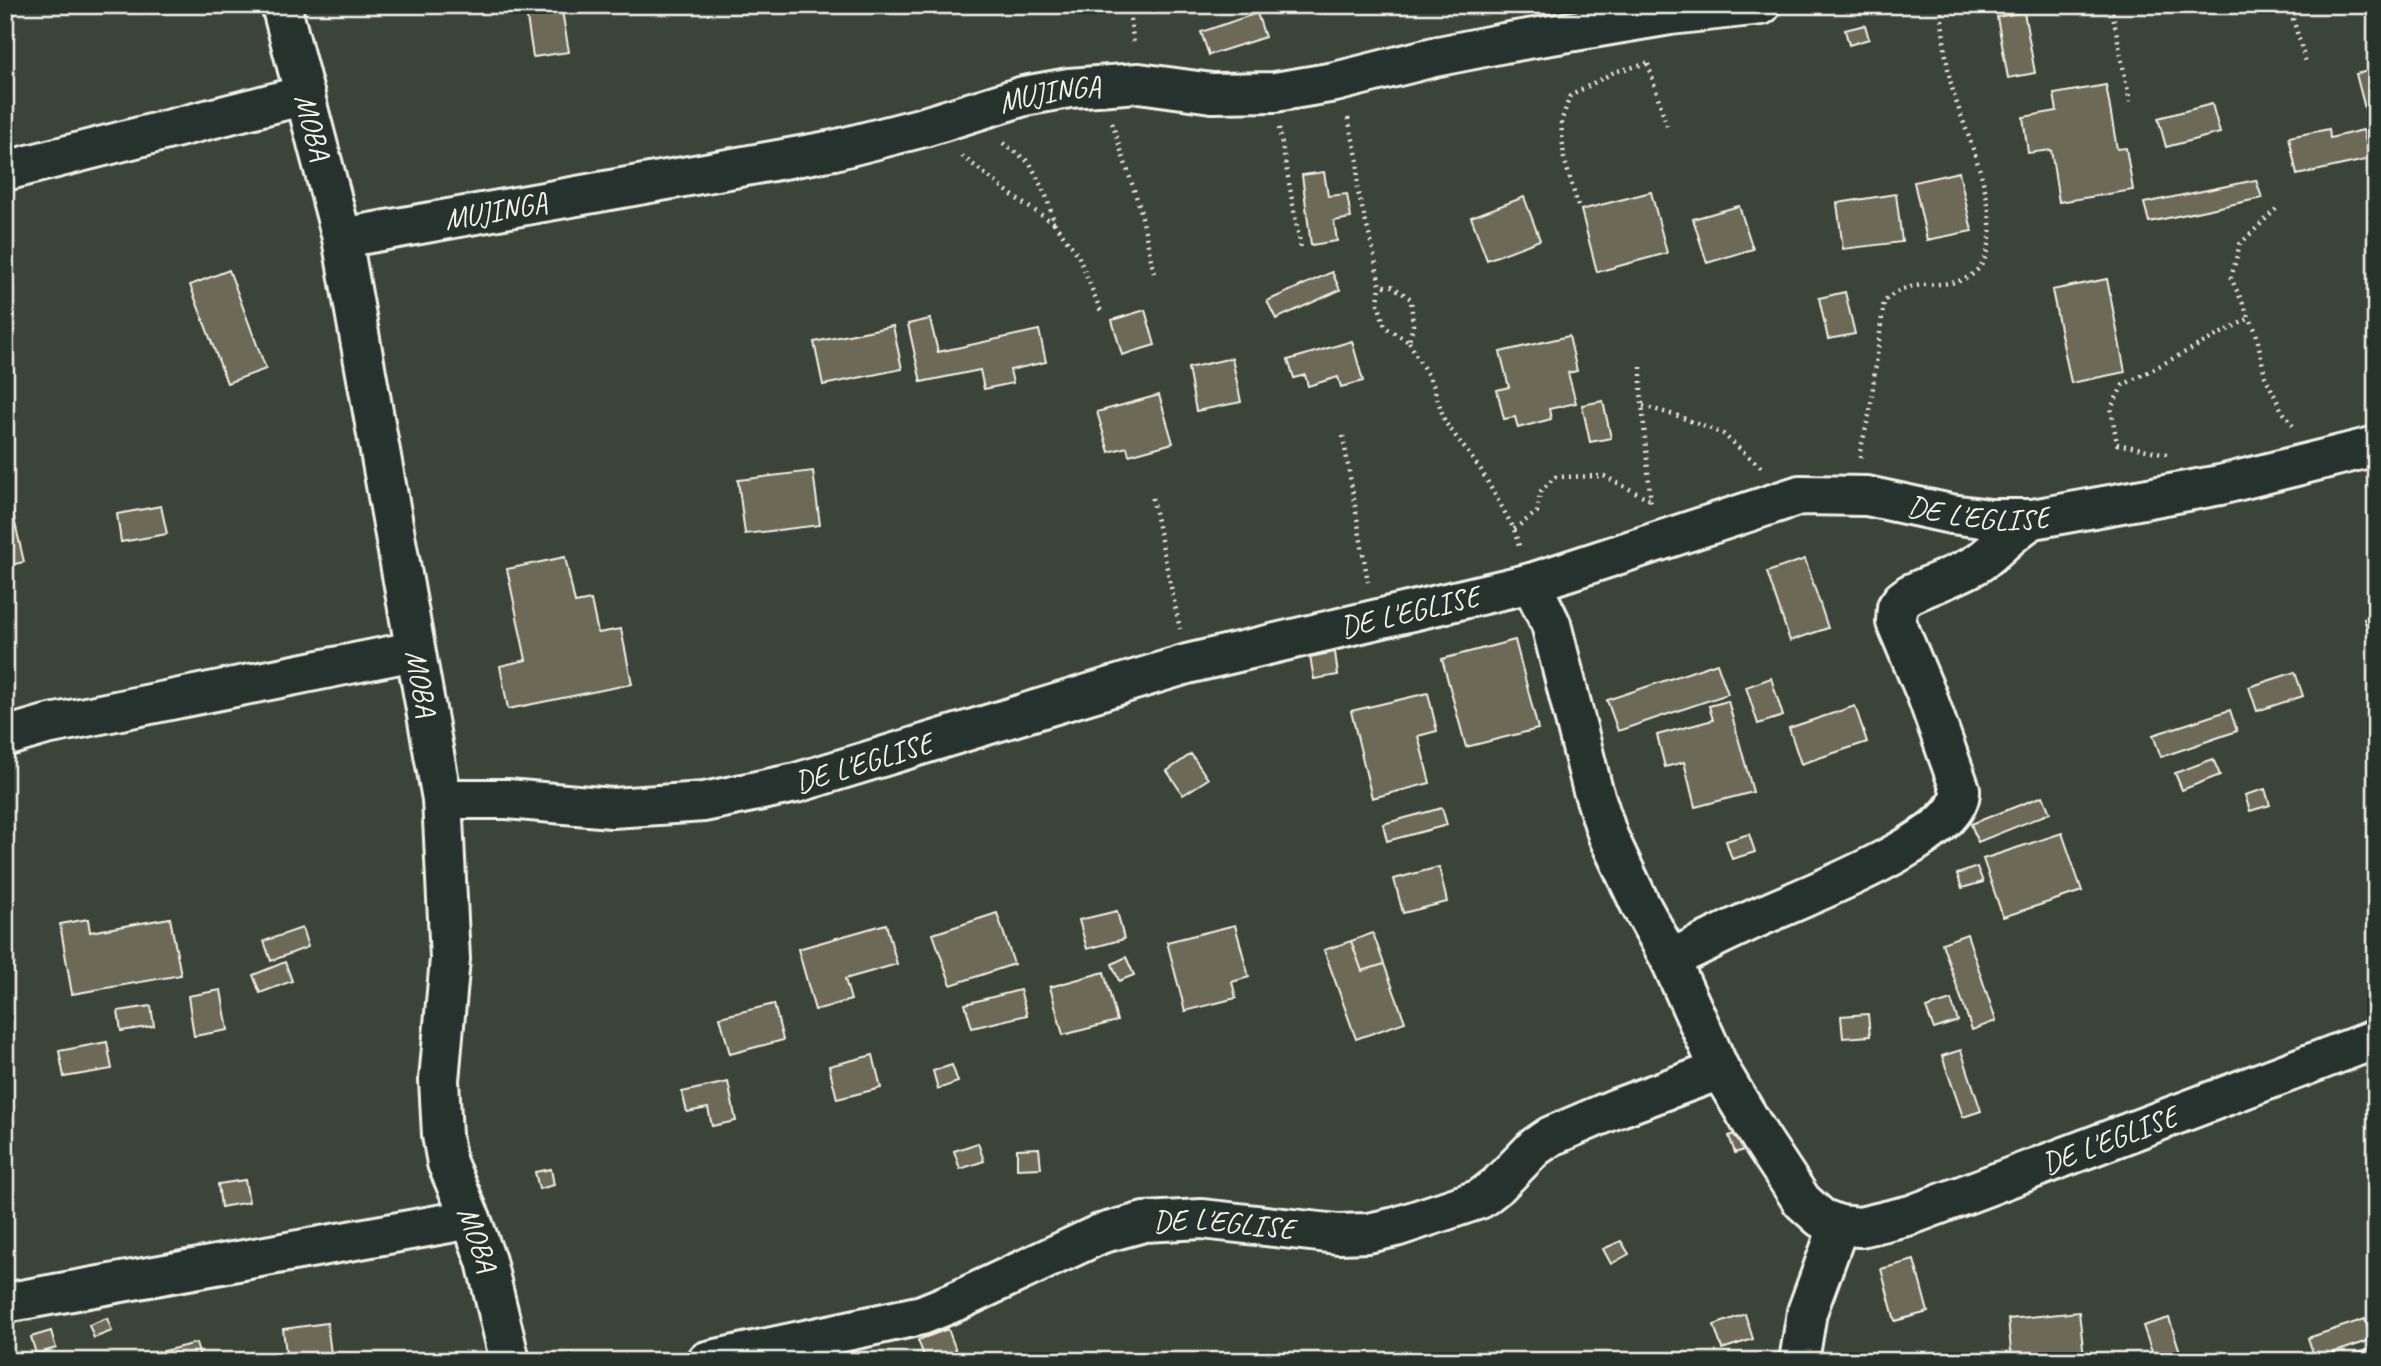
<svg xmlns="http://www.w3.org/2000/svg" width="2381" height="1366" font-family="Caveat,sans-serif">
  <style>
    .building { fill: #6c6a56; stroke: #f4f1e8; stroke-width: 2 }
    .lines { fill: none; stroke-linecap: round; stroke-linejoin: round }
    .minor-casing { stroke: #f4f1e8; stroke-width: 44 }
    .path { stroke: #f4f1e8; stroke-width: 4.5; stroke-dasharray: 2 5; stroke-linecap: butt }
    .minor { stroke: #26332d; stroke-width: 38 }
    .labels { text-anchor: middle; stroke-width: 7; stroke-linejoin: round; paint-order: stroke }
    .street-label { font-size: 30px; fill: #f4f1e8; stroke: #26332d }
  </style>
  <rect width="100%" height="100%" fill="#3b4439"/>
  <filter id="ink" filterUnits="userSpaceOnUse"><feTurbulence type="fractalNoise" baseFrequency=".0143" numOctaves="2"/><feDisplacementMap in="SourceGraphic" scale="14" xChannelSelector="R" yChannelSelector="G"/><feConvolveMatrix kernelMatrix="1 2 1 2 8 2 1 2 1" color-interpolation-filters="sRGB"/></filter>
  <g filter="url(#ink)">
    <path class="building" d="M 525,5 L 561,5 L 569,52 L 533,57 Z
      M 2024,12 L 2035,73 L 2008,78 L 1997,17 Z
      M 1257,13 L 1265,37 L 1209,55 L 1201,32 Z
      M 1865,25 L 1869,39 L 1849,45 L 1845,30 Z
      M 2376,69 L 2376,151 L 2356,74 Z
      M 2106,85 L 2117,149 L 2126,148 L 2133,190 L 2059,202 L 2051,150 L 2028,153 L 2023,117 L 2057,111 L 2054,94 Z
      M 2212,104 L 2220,133 L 2166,147 L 2158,118 Z
      M 2329,129 L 2330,138 L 2363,130 L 2370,159 L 2297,175 L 2289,137 Z
      M 1324,172 L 1328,196 L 1347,194 L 1351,218 L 1334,221 L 1337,241 L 1311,245 L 1302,175 Z
      M 1959,172 L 1972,231 L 1927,240 L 1914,182 Z
      M 2256,180 L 2262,198 L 2149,222 L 2144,203 Z
      M 1651,192 L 1667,253 L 1597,272 L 1581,210 Z
      M 1896,194 L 1902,242 L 1843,249 L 1837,203 Z
      M 1524,197 L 1540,240 L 1487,260 L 1471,217 Z
      M 1739,206 L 1753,249 L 1707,263 L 1693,219 Z
      M 229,270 L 266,369 L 227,383 L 190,285 Z
      M 1332,272 L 1340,290 L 1276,319 L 1267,301 Z
      M 2107,279 L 2125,372 L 2071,383 L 2052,290 Z
      M 1845,292 L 1855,334 L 1828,339 L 1819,298 Z
      M 1145,310 L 1155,345 L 1122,355 L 1112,320 Z
      M 930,319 L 938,352 L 1039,330 L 1046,362 L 1010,370 L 1013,383 L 984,389 L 980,370 L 921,382 L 908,324 Z
      M 893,326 L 902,369 L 823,385 L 814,342 Z
      M 1569,336 L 1577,371 L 1568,373 L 1576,403 L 1549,409 L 1551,419 L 1518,428 L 1515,417 L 1504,419 L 1497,390 L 1509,387 L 1500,352 Z
      M 1352,341 L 1363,381 L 1341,387 L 1338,377 L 1308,386 L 1305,375 L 1294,378 L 1288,360 Z
      M 1232,358 L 1241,402 L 1196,411 L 1188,368 Z
      M 1159,395 L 1173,443 L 1129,455 L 1127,447 L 1109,452 L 1097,412 Z
      M 1603,401 L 1611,438 L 1590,442 L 1582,405 Z
      M 813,471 L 820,525 L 745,534 L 738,480 Z
      M 10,501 L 24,562 L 5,566 L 5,503 Z
      M 161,506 L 167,534 L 121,542 L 117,514 Z
      M 565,557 L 575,603 L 591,600 L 598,633 L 621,629 L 632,684 L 508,709 L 500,666 L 526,660 L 507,569 Z
      M 1805,559 L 1828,628 L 1790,641 L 1767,572 Z
      M 2376,616 L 2376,653 L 2364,619 Z
      M 1515,640 L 1538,729 L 1466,747 L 1442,659 Z
      M 1335,652 L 1338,675 L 1314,679 L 1310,657 Z
      M 1717,663 L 1728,694 L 1618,731 L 1607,700 Z
      M 2295,672 L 2303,696 L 2257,711 L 2249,687 Z
      M 1771,678 L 1783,716 L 1758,724 L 1746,687 Z
      M 1428,693 L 1437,731 L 1418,736 L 1430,783 L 1372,798 L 1351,711 Z
      M 1728,701 L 1753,792 L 1695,807 L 1684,762 L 1665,767 L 1657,735 L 1713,720 L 1709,706 Z
      M 1855,706 L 1867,742 L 1801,764 L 1789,728 Z
      M 2230,710 L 2237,731 L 2161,757 L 2153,735 Z
      M 1191,754 L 1208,779 L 1183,795 L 1167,771 Z
      M 2213,759 L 2220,775 L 2182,790 L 2175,773 Z
      M 2265,789 L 2270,805 L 2250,811 L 2245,795 Z
      M 2043,796 L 2050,813 L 1978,842 L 1971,824 Z
      M 1442,808 L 1447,825 L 1387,841 L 1383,824 Z
      M 2062,833 L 2082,891 L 2003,917 L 1983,859 Z
      M 1749,834 L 1755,852 L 1732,859 L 1726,841 Z
      M 1439,867 L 1447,902 L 1403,913 L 1394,879 Z
      M 1977,867 L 1983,882 L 1962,888 L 1957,874 Z
      M 1117,911 L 1124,939 L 1087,949 L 1079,920 Z
      M 997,913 L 1014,964 L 951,985 L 933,934 Z
      M 170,918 L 181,975 L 72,994 L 60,924 L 88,919 L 90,932 Z
      M 886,924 L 897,964 L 845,979 L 851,1000 L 815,1010 L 798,949 Z
      M 1235,925 L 1249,977 L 1232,982 L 1236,998 L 1185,1011 L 1167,942 Z
      M 302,928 L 308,947 L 271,961 L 264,941 Z
      M 1373,933 L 1384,964 L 1362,971 L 1351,941 Z
      M 1967,934 L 1996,1021 L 1972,1030 L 1942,943 Z
      M 1351,941 L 1362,971 L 1384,964 L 1405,1022 L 1356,1039 L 1324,950 Z
      M 1126,957 L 1134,975 L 1119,981 L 1112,964 Z
      M 285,962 L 292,981 L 260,993 L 253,975 Z
      M 1104,972 L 1117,1021 L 1063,1035 L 1050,987 Z
      M 221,990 L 228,1030 L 194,1036 L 188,996 Z
      M 1020,990 L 1027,1015 L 972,1028 L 965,1004 Z
      M 1951,1000 L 1958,1021 L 1934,1029 L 1926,1008 Z
      M 774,1004 L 783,1040 L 730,1054 L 720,1017 Z
      M 151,1006 L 154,1026 L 121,1031 L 118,1011 Z
      M 1868,1014 L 1870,1036 L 1843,1038 L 1841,1016 Z
      M 107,1042 L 112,1069 L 64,1077 L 59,1051 Z
      M 1961,1050 L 1981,1111 L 1963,1117 L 1942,1056 Z
      M 873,1055 L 881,1088 L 837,1099 L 829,1066 Z
      M 952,1065 L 958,1082 L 938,1089 L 933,1071 Z
      M 728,1082 L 736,1121 L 712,1126 L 708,1108 L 687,1112 L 682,1092 Z
      M 1750,1129 L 1756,1146 L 1735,1153 L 1729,1136 Z
      M 978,1143 L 984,1161 L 960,1169 L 954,1151 Z
      M 1039,1148 L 1041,1168 L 1017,1169 L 1017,1149 Z
      M 551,1169 L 554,1185 L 539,1189 L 535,1172 Z
      M 245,1180 L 249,1202 L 221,1207 L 218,1184 Z
      M 1621,1241 L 1629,1254 L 1611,1264 L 1603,1249 Z
      M 1914,1260 L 1928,1312 L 1895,1321 L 1881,1269 Z
      M 2079,1312 L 2084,1356 L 2012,1361 L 2008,1319 Z
      M 1745,1314 L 1753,1339 L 1722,1349 L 1714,1325 Z
      M 107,1318 L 112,1331 L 94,1338 L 89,1325 Z
      M 2169,1318 L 2183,1361 L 2155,1361 L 2143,1326 Z
      M 2365,1319 L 2371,1340 L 2315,1359 L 2308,1338 Z
      M 327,1323 L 332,1361 L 287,1361 L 283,1329 Z
      M 948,1329 L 960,1361 L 926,1361 L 918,1340 Z
      M 51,1331 L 56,1348 L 36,1354 L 31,1337 Z
      M 196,1343 L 201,1361 L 132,1361 L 132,1359 Z
      M 2376,1346 L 2376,1361 L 2341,1361 Z
      M 2265,1354 L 2267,1361 L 2240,1361 Z"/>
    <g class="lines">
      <g class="minor-casing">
        <g id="minor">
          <path id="s1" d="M 281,5 L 342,238 L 442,799 L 450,959 L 439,1080 L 442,1135 L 447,1163 L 471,1219 L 486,1261 L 510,1361"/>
          <path d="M 5,171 L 305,95"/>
          <path id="s2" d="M 342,238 L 834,150 L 924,127 L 1024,96 L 1069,88 L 1139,83 L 1212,93 L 1275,92 L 1335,82 L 1434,57 L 1504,43 L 1670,15 L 1761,5"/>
          <path id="s3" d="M 1531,583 L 1551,624 L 1592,787 L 1608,836 L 1641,906 L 1670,959 L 1720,1070 L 1760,1137 L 1802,1201 L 1821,1218 L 1839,1225 L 1860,1227 L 1911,1215 L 2376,1039"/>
          <path d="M 5,737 L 46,725 L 414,651"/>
          <path id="s4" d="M 442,799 L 507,799 L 612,808 L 704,802 L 796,783 L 1187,664 L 1531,583 L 1800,495 L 1867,496 L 1951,514 L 1990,519 L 2033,519 L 2220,485 L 2376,446"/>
          <path d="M 1670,959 C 1703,944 1735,927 1768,913 C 1807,895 1964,837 1960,789 L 1927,696 L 1896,622 L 1897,607 L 1902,600 L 1910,594 C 1930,584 1965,573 1981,561 C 1999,548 2013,530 2033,519"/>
          <path d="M 5,1303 L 471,1219"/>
          <path id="s5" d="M 707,1361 L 922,1315 L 959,1300 L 1100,1234 L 1144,1222 L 1202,1219 L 1338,1234 L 1368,1233 L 1396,1227 L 1480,1199 L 1498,1185 L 1535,1147 L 1551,1136 L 1617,1108 L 1720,1070"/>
          <path d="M 1799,1361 L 1807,1312 L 1839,1225"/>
        </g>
      </g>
      <path class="path" d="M 1128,5 L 1134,44
        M 2111,5 L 2130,102
        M 2289,5 L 2306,63
        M 1648,64 L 1668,130
        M 1348,118 L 1358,161 L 1357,188 L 1373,250 L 1380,286 L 1378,303 L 1385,327 L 1409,342 L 1413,325 L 1411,299 L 1392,286 L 1380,286
        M 1112,123 L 1140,208 L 1155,278
        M 1279,128 L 1301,249
        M 1003,143 L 1030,163 L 1046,196 L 1055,224 L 1078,255 L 1102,314
        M 962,156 L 1021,202 L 1054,223
        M 1578,206 L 1564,158 L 1561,122 L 1570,96 L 1614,72 L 1648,63
        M 2276,209 L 2240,244 L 2231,278 L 2256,332 L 2265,376 L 2281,409 L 2295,429
        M 1409,342 L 1433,385 L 1445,422 L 1481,470 L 1514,529 L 1519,546
        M 1641,367 L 1641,392 L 1651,505
        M 1643,406 L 1678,416 L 1723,434 L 1762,468
        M 1343,436 L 1368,582
        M 2167,454 L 2117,444 L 2111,408 L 2123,385 L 2250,318
        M 1861,458 L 1860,452 L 1870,411 L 1884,301 C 1891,296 1898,290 1907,288 C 1929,281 1955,289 1974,273 C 2015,238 1967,137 1954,95 C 1946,67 1943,35 1941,5
        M 2368,486 L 2376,509
        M 1152,498 L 1180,629
        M 1514,529 L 1537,512 L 1540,492 L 1555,477 L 1604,476 L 1649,499"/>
      <use href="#minor" class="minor"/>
    </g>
  </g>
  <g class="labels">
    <g class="street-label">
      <text dy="10" stroke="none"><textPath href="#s2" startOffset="723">MUJINGA</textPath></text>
      <text dy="10" stroke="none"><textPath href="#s1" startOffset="126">MOBA</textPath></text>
      <text dy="10" stroke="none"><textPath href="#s2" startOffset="156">MUJINGA</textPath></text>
      <text dy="10" stroke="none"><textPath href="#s4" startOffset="1582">DE L'EGLISE</textPath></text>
      <text dy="10" stroke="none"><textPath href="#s4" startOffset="994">DE L'EGLISE</textPath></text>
      <text dy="10" stroke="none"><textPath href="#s1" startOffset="693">MOBA</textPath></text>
      <text dy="10" stroke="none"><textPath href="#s4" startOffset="427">DE L'EGLISE</textPath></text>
      <text dy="10" stroke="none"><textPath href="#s3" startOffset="1010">DE L'EGLISE</textPath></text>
      <text dy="10" stroke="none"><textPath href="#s5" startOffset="541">DE L'EGLISE</textPath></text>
      <text dy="10" stroke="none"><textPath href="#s1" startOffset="1258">MOBA</textPath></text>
    </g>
  </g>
  <rect width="2381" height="1366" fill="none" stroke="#26332d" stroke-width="28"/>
  <rect x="14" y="14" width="2353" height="1338" fill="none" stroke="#f4f1e8" stroke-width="2.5" filter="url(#ink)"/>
</svg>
